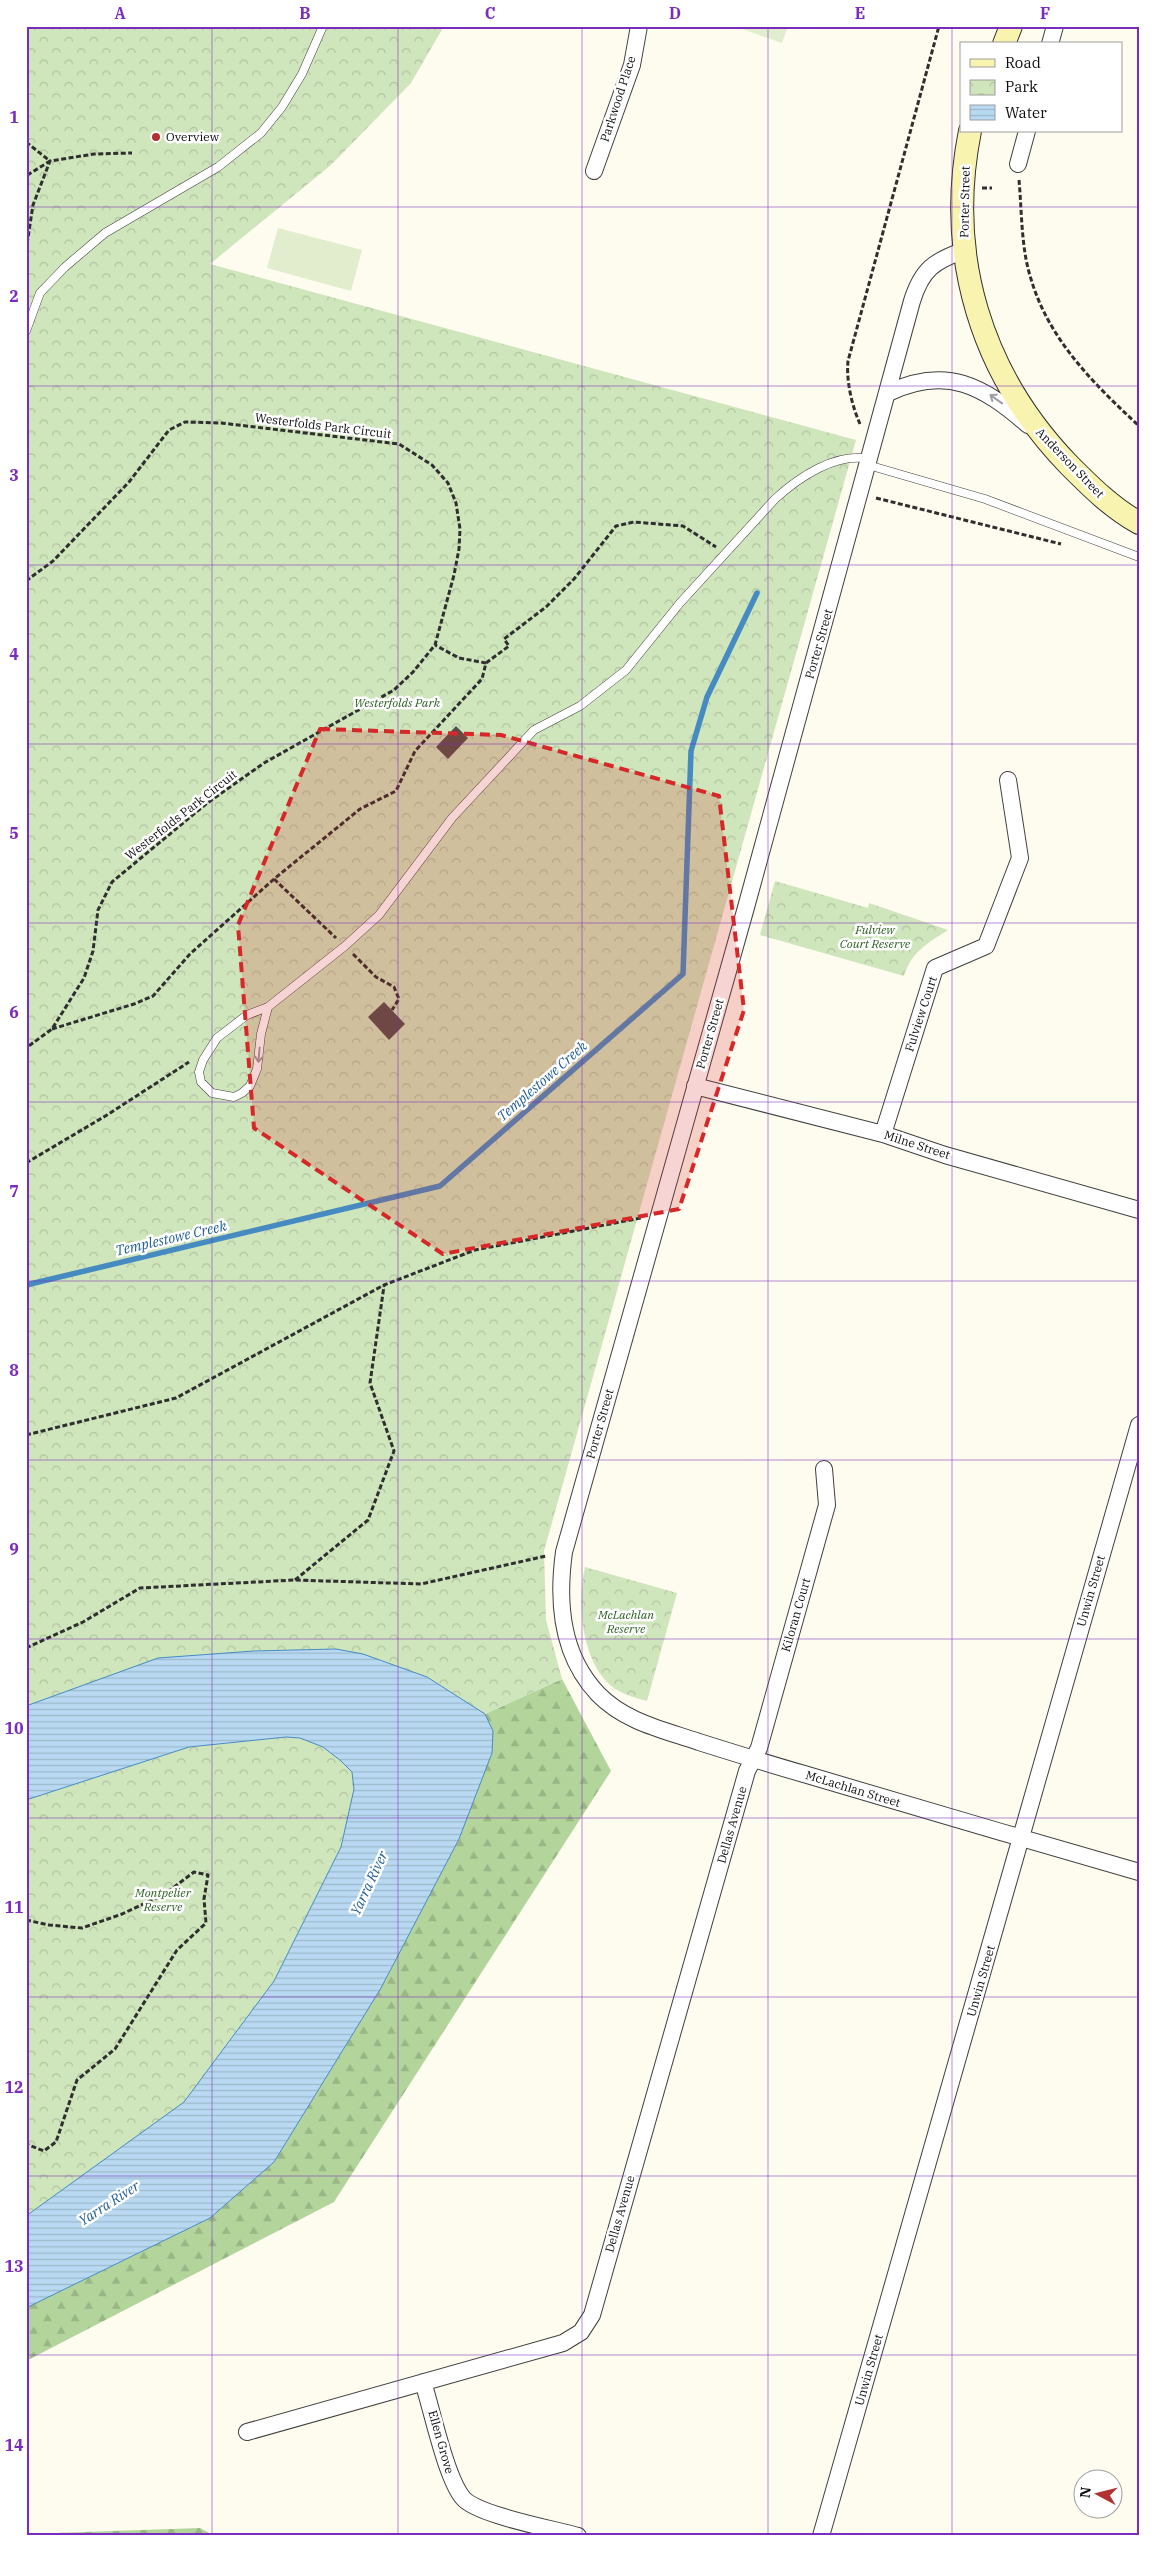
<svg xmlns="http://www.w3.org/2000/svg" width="1165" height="2562" font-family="'IBM Plex Serif',serif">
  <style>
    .forest { fill: url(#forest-firs) }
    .park { fill: url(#park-crowns) }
    .pitch { fill: #e1edcc }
    .water { fill: url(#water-rules); stroke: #458bc2 }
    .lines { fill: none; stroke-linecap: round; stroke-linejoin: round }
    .stream { stroke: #458bc2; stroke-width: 5.5 }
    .building { fill: #554f4b }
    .service-casing { stroke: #404040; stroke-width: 9 }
    .minor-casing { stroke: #404040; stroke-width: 18 }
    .secondary-casing { stroke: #2f2f2f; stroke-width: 24 }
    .path { stroke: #2f2f2f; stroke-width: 3; stroke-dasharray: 5 2.5; stroke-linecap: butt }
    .service { stroke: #fff; stroke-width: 8 }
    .minor { stroke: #fff; stroke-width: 16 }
    .secondary { stroke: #f8f3af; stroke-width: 22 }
    .oneway { stroke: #9e9e9e }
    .marked { fill: #d62828; fill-opacity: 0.2; stroke: #d62828; stroke-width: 4; stroke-dasharray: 10 6; stroke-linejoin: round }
    .grid { fill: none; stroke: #7b2cbf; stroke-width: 1; stroke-opacity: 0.55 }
    .poi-dot { fill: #b23132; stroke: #fff; stroke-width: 2 }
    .labels { text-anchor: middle; stroke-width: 5; stroke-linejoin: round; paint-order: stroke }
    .street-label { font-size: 12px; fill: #0d0d0d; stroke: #fff }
    .poi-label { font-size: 12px; fill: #0d0d0d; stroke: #fff; text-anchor: start }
    .park-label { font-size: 12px; font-style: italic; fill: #2d6023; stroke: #fff }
    .water-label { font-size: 14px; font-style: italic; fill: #215e95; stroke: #fff }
    .neatline { fill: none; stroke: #7b2cbf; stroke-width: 2 }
    .grid-label { font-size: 16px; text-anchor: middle; font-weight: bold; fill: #7b2cbf }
  </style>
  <defs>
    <pattern id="forest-firs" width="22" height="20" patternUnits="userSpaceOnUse" patternTransform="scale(1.25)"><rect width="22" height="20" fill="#b3d59c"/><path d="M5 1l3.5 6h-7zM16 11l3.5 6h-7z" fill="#99b685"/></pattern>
    <pattern id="park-crowns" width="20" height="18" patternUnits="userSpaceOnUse" patternTransform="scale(1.25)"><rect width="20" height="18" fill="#cfe5bb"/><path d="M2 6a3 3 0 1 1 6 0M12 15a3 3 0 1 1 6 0" fill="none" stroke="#b1c3a0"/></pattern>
    <pattern id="water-rules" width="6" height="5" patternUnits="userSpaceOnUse" patternTransform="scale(1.25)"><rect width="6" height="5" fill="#b8d9f1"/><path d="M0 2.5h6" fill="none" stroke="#9db9cd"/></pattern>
  </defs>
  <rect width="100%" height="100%" fill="#fefbef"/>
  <path class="forest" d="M 562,1679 L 611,1771 L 334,2202 L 26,2361 L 26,2308 L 210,2218 L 274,2162 L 381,1988 L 459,1839 L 492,1753 L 493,1731 L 485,1714 Z
    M 200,2528 L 215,2536 L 26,2536 L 26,2534 Z"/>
  <path class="park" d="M 26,26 L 444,26 L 411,83 L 331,165 L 210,264 L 856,440 L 544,1551 L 546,1620 L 562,1679 L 485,1714 L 296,1650 L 254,1651 L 151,1661 L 26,1722 Z
    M 775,881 L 868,908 L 869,903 L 948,930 C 928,943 911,952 904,976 L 760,935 Z
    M 585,1567 L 677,1593 L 647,1701 C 632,1697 617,1693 606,1681 C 581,1654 577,1600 585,1567 Z
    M 286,1737 L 300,1738 L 323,1747 L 341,1761 L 352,1772 L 354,1789 L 341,1847 L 274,1981 L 184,2102 L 26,2216 L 26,1800 L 189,1747 Z"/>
  <path class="pitch" d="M 734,26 L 788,26 L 782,43 Z
    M 278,228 L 362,250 L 351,291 L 267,268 Z"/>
  <path class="water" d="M 336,1649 L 363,1654 L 427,1677 L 485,1714 L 493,1731 L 492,1753 L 459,1839 L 381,1988 L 274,2162 L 210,2218 L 26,2308 L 26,2216 L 184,2102 L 274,1981 L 341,1847 L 354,1789 L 352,1772 L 341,1761 L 323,1747 L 300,1738 L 286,1737 L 189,1747 L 26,1800 L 26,1706 L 158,1658 L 254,1651 Z"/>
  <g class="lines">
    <path class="stream" d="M 26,1285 L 440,1186 L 683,974 L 691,751 L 707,697 L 757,593"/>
  </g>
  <path class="building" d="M 456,726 L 468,738 L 448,759 L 436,747 Z
    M 384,1002 L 405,1024 L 389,1040 L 368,1017 Z"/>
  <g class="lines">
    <g class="service-casing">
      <path id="service" d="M 26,331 L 40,293 L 65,267 L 105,233 L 218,167 L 261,133 L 282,107 L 302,74 L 323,26
        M 868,465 L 985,499 L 1139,557
        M 268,1007 L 261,1034 L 257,1069 L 250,1086 L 242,1093 L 234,1097 L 212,1093 L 201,1082 L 199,1072 L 203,1060 L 217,1038 L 247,1015 L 268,1007 L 345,946 L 379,915 L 452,818 L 534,730 L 580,706 L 626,670 L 680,603 L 775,499 C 799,477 836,452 870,459"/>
    </g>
    <g class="minor-casing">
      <path id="minor" d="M 1050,44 L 1055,26
        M 1018,164 L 1027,131
        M 594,171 L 632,65 L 639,26
        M 965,250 C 934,261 922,269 912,301 L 745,911 L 564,1552 C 557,1603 561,1655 598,1694 C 625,1722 664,1730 699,1742 C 734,1753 769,1764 804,1774 C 916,1807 1027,1840 1139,1872
        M 888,393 C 947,365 983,386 1028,425
        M 695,1086 L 883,1134 L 945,1155 L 1139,1210
        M 883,1134 L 935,968 L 986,946 L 1020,858 L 1008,780
        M 423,2382 C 432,2410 446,2478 463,2498 C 477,2515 554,2529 578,2536
        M 247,2432 L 563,2343 L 581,2332 L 592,2315 L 747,1771 L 759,1748 L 827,1505 L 824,1469
        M 821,2536 L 1139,1425"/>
    </g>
    <g class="secondary-casing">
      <path id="secondary" d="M 1004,44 L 1011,26
        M 970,131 C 945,256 981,374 1069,465 C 1091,487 1112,508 1139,523"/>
    </g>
    <path class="path" d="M 26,142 L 50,161 L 26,176
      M 1019,180 C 1022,213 1021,248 1031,279 C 1049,340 1094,384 1139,426
      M 982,188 L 992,188
      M 26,251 L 33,205 L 50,161 L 94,154 L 132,153
      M 860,424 C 852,406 846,381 848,361 L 939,26
      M 876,498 L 1061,544
      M 26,581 L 53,561 L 129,482 L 169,430 L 185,422 L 221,423 L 399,444 L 432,465 L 448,483 L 456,503 L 460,529 L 459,549 L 454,575 L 435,645 L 413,672 L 394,690 L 264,763 L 206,804 L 112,882 L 98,910 L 93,951 L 84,978 L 52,1029 L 26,1048
      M 486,663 L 509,646 L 504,639 L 546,607 L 574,579 L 616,526 L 634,522 L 683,526 L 716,547
      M 274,879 L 336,938
      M 353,954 L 376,977 L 394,987 L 399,999 L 392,1010
      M 52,1029 L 134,1004 L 153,996 L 190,954 L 274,879 L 360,809 L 396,791 L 415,751 L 482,679 L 486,663 L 459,658 L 435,645
      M 26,1163 L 107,1115 L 189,1062
      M 26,1435 L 176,1398 L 384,1285 L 475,1250 L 641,1218
      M 295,1580 L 368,1520 L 394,1451 L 370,1383 L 384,1286
      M 26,1648 L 83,1622 L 140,1588 L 295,1580 L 421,1584 L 546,1556
      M 26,1920 L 49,1925 L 82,1928 L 122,1914 L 165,1894 L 194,1872 L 208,1875 L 204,1899 L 206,1923 L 177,1950 L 115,2049 L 77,2080 L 56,2142 L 44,2151 L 26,2144"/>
    <use href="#service" class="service"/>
    <use href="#minor" class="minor"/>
    <use href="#secondary" class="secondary"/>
  </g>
  <defs><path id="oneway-shaft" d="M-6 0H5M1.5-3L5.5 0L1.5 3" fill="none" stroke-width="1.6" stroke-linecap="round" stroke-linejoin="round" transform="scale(1.25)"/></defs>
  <g class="oneway">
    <use href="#oneway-shaft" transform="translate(996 399) rotate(-144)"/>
    <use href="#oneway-shaft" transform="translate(259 1055) rotate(95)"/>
  </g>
  <path class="marked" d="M 320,729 L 501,735 L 719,796 L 744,1010 L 679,1209 L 443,1254 L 254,1128 L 238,925 Z"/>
  <path class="grid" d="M 212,26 L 212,2536M 398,26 L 398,2536M 582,26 L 582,2536M 768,26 L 768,2536M 952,26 L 952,2536M 26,207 L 1139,207M 26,386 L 1139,386M 26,565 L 1139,565M 26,744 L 1139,744M 26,923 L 1139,923M 26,1102 L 1139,1102M 26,1281 L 1139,1281M 26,1460 L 1139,1460M 26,1639 L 1139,1639M 26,1818 L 1139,1818M 26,1997 L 1139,1997M 26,2176 L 1139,2176M 26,2355 L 1139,2355"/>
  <circle class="poi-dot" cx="156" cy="137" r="5"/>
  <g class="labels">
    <g class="street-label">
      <text transform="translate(618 99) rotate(-72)" y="4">Parkwood Place</text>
      <text transform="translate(965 202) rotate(-89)" y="4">Porter Street</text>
      <text transform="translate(323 426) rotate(7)" y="4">Westerfolds Park Circuit</text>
      <text transform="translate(1070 463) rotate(46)" y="4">Anderson Street</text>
      <text transform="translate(819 644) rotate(-74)" y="4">Porter Street</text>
      <text transform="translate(181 815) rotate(-38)" y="4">Westerfolds Park Circuit</text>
      <text transform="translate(921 1014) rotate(-72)" y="4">Fulview Court</text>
      <text transform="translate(710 1034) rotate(-74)" y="4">Porter Street</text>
      <text transform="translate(917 1145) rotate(18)" y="4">Milne Street</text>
      <text transform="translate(600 1424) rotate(-74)" y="4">Porter Street</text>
      <text transform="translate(1091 1591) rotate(-74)" y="4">Unwin Street</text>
      <text transform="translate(796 1615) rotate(-74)" y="4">Kiloran Court</text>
      <text transform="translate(853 1789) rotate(17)" y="4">McLachlan Street</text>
      <text transform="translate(732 1825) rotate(-74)" y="4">Dellas Avenue</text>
      <text transform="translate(981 1981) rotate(-74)" y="4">Unwin Street</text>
      <text transform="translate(620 2214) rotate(-74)" y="4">Dellas Avenue</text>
      <text transform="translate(869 2370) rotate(-74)" y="4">Unwin Street</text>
      <text transform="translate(441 2442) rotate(74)" y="4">Ellen Grove</text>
    </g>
    <g class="poi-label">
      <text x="166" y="141">Overview</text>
    </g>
    <g class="park-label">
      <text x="397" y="707">Westerfolds Park</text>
      <text x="875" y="934">Fulview<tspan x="875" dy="14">Court Reserve</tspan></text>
      <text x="626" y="1619">McLachlan<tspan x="626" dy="14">Reserve</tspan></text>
      <text x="163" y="1897">Montpelier<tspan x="163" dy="14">Reserve</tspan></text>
    </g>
    <g class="water-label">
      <text transform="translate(542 1081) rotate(-41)" y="5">Templestowe Creek</text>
      <text transform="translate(171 1238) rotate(-13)" y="5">Templestowe Creek</text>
      <text transform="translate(369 1883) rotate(-65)" y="5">Yarra River</text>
      <text transform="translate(109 2203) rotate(-33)" y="5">Yarra River</text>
    </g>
  </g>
  <rect width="1165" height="2562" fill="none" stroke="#ffffff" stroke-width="55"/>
  <rect x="960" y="42" width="162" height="90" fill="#ffffff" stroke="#9e9e9e"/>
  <rect x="970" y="59" width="25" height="8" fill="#f8f3af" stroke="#9e9e9e"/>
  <text x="1005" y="68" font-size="15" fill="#0d0d0d">Road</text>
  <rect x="970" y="80" width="25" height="15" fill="url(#park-crowns)" stroke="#9e9e9e"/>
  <text x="1005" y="92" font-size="15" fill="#0d0d0d">Park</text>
  <rect x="970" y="105" width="25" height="15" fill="url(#water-rules)" stroke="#9e9e9e"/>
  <text x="1005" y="118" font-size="15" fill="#0d0d0d">Water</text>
  <g transform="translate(1098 2494) rotate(277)"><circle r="24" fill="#ffffff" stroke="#9e9e9e"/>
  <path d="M0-4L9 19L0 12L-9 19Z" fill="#b23132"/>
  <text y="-8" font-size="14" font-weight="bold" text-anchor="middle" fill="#0d0d0d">N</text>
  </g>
  <rect x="28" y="28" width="1110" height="2506" class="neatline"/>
  <g class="grid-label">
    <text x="120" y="19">A</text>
    <text x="305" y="19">B</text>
    <text x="490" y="19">C</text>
    <text x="675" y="19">D</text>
    <text x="860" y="19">E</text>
    <text x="1045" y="19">F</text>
    <text x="14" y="123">1</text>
    <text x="14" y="302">2</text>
    <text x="14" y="481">3</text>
    <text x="14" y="660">4</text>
    <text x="14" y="839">5</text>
    <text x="14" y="1018">6</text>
    <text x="14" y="1197">7</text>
    <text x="14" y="1376">8</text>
    <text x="14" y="1555">9</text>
    <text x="14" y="1734">10</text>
    <text x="14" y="1913">11</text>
    <text x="14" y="2093">12</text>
    <text x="14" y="2272">13</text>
    <text x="14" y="2451">14</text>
  </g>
</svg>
